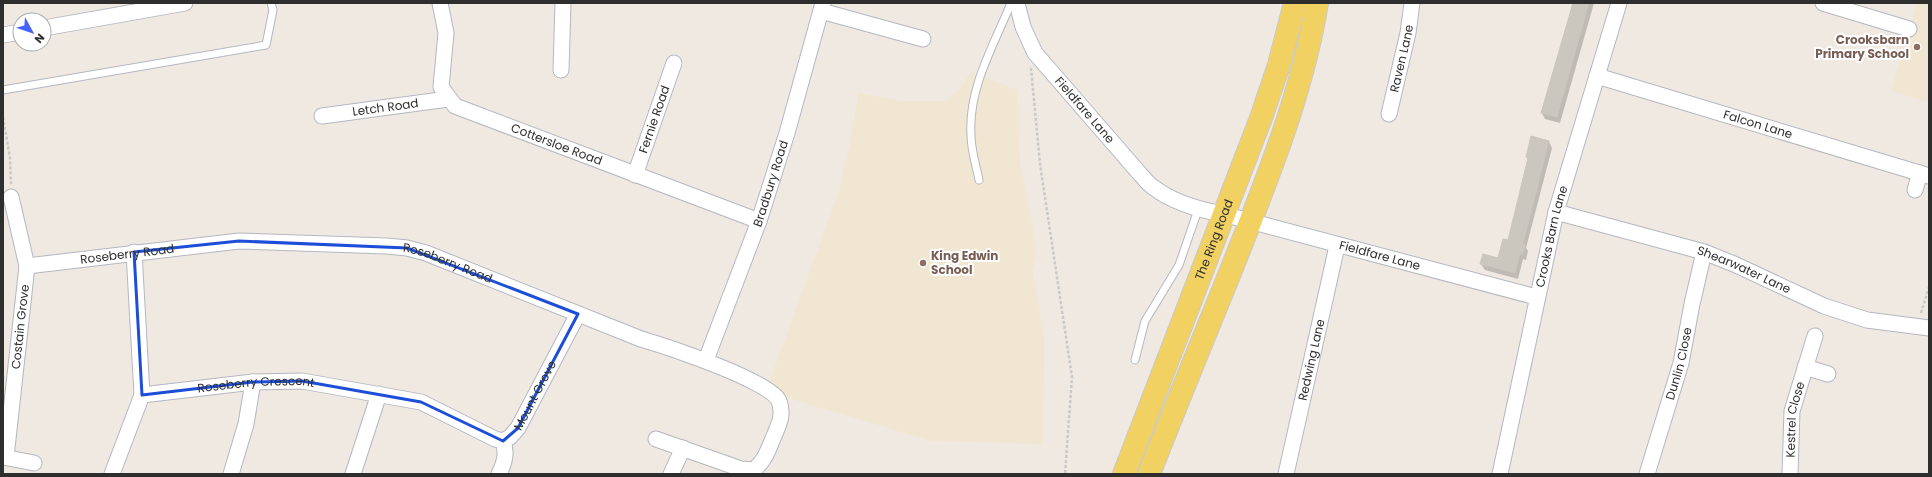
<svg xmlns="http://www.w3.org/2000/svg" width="1932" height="477" font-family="Poppins,sans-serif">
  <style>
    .education { fill: #f0e6d1 }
    .shadow { fill: #0003 }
    .building { fill: #cbc7bf; stroke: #cbc5ba }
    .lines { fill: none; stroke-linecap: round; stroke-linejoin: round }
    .lane-casing { stroke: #b4b7c1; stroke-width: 9 }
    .street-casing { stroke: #b4b7c1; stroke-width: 17 }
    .primary-casing { stroke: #c9c9c9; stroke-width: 24 }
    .path { stroke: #c9c9c9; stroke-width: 2.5; stroke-dasharray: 3 2; stroke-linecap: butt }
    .lane { stroke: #fff; stroke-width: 7 }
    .street { stroke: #fff; stroke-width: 15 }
    .primary { stroke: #f2d163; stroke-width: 22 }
    .marked { fill: none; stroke: #1d4ed8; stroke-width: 3; stroke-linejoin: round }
    .education-dot { fill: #8d6e63; stroke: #fff; stroke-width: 1.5 }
    .labels { text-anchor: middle; stroke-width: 4; stroke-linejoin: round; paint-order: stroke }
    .education-label { font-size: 12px; font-weight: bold; fill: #785e54; stroke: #fff; text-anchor: end }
    .street-label { font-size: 12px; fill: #2e2e2e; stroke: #fff }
  </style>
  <rect width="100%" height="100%" fill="#efe9e1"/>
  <path class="education" d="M 1917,3 L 1929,3 L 1929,102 L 1891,91 Z
    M 971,72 L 1017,90 L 1020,166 L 1033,230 L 1036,257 L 1032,270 L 1044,337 L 1043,444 L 931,441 L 788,398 L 770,380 L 840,188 L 853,128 L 858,93 L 901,101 L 944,101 L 958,92 Z"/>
  <path class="shadow" d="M 1573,3 L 1594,3 L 1560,123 L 1545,119 L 1542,113 Z
    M 1549,142 L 1552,148 L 1526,248 L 1528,251 L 1526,260 L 1523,259 L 1518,279 L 1485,270 L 1481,264 L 1499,259 L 1508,241 L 1529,161 L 1527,157 Z"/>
  <path class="building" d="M 1573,3 L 1589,3 L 1557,117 L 1541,113 Z
    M 1531,136 L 1549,141 L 1523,244 L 1525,244 L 1523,254 L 1520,254 L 1515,273 L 1480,264 L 1483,254 L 1498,258 L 1503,239 L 1508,240 L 1528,158 L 1526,157 Z"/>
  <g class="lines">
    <g class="lane-casing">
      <path id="lane" d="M 3,90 L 266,45 L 273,10 L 271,3
        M 979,180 C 976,165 971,150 971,135 C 968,88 994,45 1011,3
        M 1135,360 L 1145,321 L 1179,265 L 1198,210"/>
    </g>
    <g class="street-casing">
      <g id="street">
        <path id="s1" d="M 440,3 L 446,33 L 441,87 L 455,106 L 759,221"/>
        <path id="s2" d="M 1017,3 L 1023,27 L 1035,53 L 1140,174 C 1144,178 1148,184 1153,187 C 1172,202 1200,210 1223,214 L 1536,297"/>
        <path d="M 1823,3 L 1909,29"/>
        <path d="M 821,11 L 923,39"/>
        <path d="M 44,28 L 185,3"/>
        <path d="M 3,35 L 20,32"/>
        <path d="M 561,70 L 563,3"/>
        <path id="s3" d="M 1597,76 L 1929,176"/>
        <path id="s4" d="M 1389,114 L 1408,33 L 1412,3"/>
        <path id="s5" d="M 322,116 L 448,99"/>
        <path id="s6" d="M 635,175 L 674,63"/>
        <path d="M 1915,190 L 1920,173"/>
        <path id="s7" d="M 1556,212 L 1704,252 L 1734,264 L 1824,306 L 1867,320 L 1929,328"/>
        <path id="s8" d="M 134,252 L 142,395 L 253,382 L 302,381 L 421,402 L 495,439 L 503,441"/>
        <path id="s9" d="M 27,266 L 239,241 L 387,246 L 407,248 L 426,253 L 641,339 C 665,346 771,381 779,401 C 784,415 779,424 774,436 C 768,450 766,459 754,470 L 741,469 L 656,439"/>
        <path id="s10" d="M 706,360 L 759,221 L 787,133 L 823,3"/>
        <path d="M 1805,367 L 1828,374"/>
        <path d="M 3,457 L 34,463"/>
        <path id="s11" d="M 6,457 L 27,266 L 11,197"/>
        <path d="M 112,474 L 142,395"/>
        <path d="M 231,474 L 246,424 L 253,382"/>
        <path d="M 353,474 L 379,394"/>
        <path id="s12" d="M 499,474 C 505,462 507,453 503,441 L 510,437 L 518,428 L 578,314"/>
        <path d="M 671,474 L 683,448"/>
        <path id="s13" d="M 1286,474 L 1337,246"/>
        <path id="s14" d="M 1500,474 L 1556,212 L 1619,3"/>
        <path id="s15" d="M 1647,474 L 1681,363 L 1692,304 L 1704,252"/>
        <path id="s16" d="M 1790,474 L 1792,411 L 1815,336"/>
      </g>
    </g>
    <g class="primary-casing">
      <g id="primary">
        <path id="s17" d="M 1124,474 L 1261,118 L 1279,65 L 1295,3"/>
        <path d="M 1149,474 C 1176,405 1204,337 1232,268 C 1266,182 1302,95 1317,3"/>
      </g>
    </g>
    <path class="path" d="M 1031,68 L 1040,164 L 1072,377 L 1065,474
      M 3,117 L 10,158 L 11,185
      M 1921,313 L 1929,287"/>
    <use href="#lane" class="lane"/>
    <use href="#street" class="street"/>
    <use href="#primary" class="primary"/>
  </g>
  <path class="marked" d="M 239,241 L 407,248 L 578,314 L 518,428 L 503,441 L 421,402 L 302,381 L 253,382 L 142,395 L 134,252 Z"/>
  <g class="education-dot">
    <circle cx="1917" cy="47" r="4"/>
    <circle cx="923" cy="263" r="4"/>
  </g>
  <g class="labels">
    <g class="education-label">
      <text x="1909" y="44">Crooksbarn<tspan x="1909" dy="14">Primary School</tspan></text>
      <text x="931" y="260" text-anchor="start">King Edwin<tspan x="931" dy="14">School</tspan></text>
    </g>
    <g class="street-label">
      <text dy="4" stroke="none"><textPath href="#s4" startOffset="57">Raven Lane</textPath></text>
      <text dy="4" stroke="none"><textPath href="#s5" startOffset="64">Letch Road</textPath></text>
      <text dy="4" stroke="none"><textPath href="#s2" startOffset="129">Fieldfare Lane</textPath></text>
      <text dy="4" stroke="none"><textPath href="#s6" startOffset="59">Fernie Road</textPath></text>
      <text dy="4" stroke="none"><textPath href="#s3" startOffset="168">Falcon Lane</textPath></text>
      <text dy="4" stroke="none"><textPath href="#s1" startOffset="217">Cottersloe Road</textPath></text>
      <text dy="4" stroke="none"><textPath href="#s10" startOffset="188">Bradbury Road</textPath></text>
      <text dy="4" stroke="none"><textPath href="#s14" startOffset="243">Crooks Barn Lane</textPath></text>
      <text dy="4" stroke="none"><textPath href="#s17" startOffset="251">The Ring Road</textPath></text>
      <text dy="4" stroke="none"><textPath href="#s9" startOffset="101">Roseberry Road</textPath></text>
      <text dy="4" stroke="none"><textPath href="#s2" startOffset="470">Fieldfare Lane</textPath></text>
      <text dy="4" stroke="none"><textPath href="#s9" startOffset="425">Roseberry Road</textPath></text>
      <text dy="4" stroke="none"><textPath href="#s7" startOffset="197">Shearwater Lane</textPath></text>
      <text dy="4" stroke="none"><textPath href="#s11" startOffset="131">Costain Grove</textPath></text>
      <text dy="4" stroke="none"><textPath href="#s13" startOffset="117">Redwing Lane</textPath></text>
      <text dy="4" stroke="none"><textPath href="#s15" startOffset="115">Dunlin Close</textPath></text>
      <text dy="4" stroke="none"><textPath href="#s8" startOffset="258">Roseberry Crescent</textPath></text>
      <text dy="4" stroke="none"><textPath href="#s12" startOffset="91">Mount Grove</textPath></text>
      <text dy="4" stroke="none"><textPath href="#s16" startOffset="55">Kestrel Close</textPath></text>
    </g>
  </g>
  <rect width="1932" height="477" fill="none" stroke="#2e2e2e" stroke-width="8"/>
  <g transform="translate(32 32) rotate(130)"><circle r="19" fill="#ffffff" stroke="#ababab"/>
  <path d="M0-3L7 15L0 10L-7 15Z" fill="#4264fb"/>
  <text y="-6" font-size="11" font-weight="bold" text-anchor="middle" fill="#2e2e2e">N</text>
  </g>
</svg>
